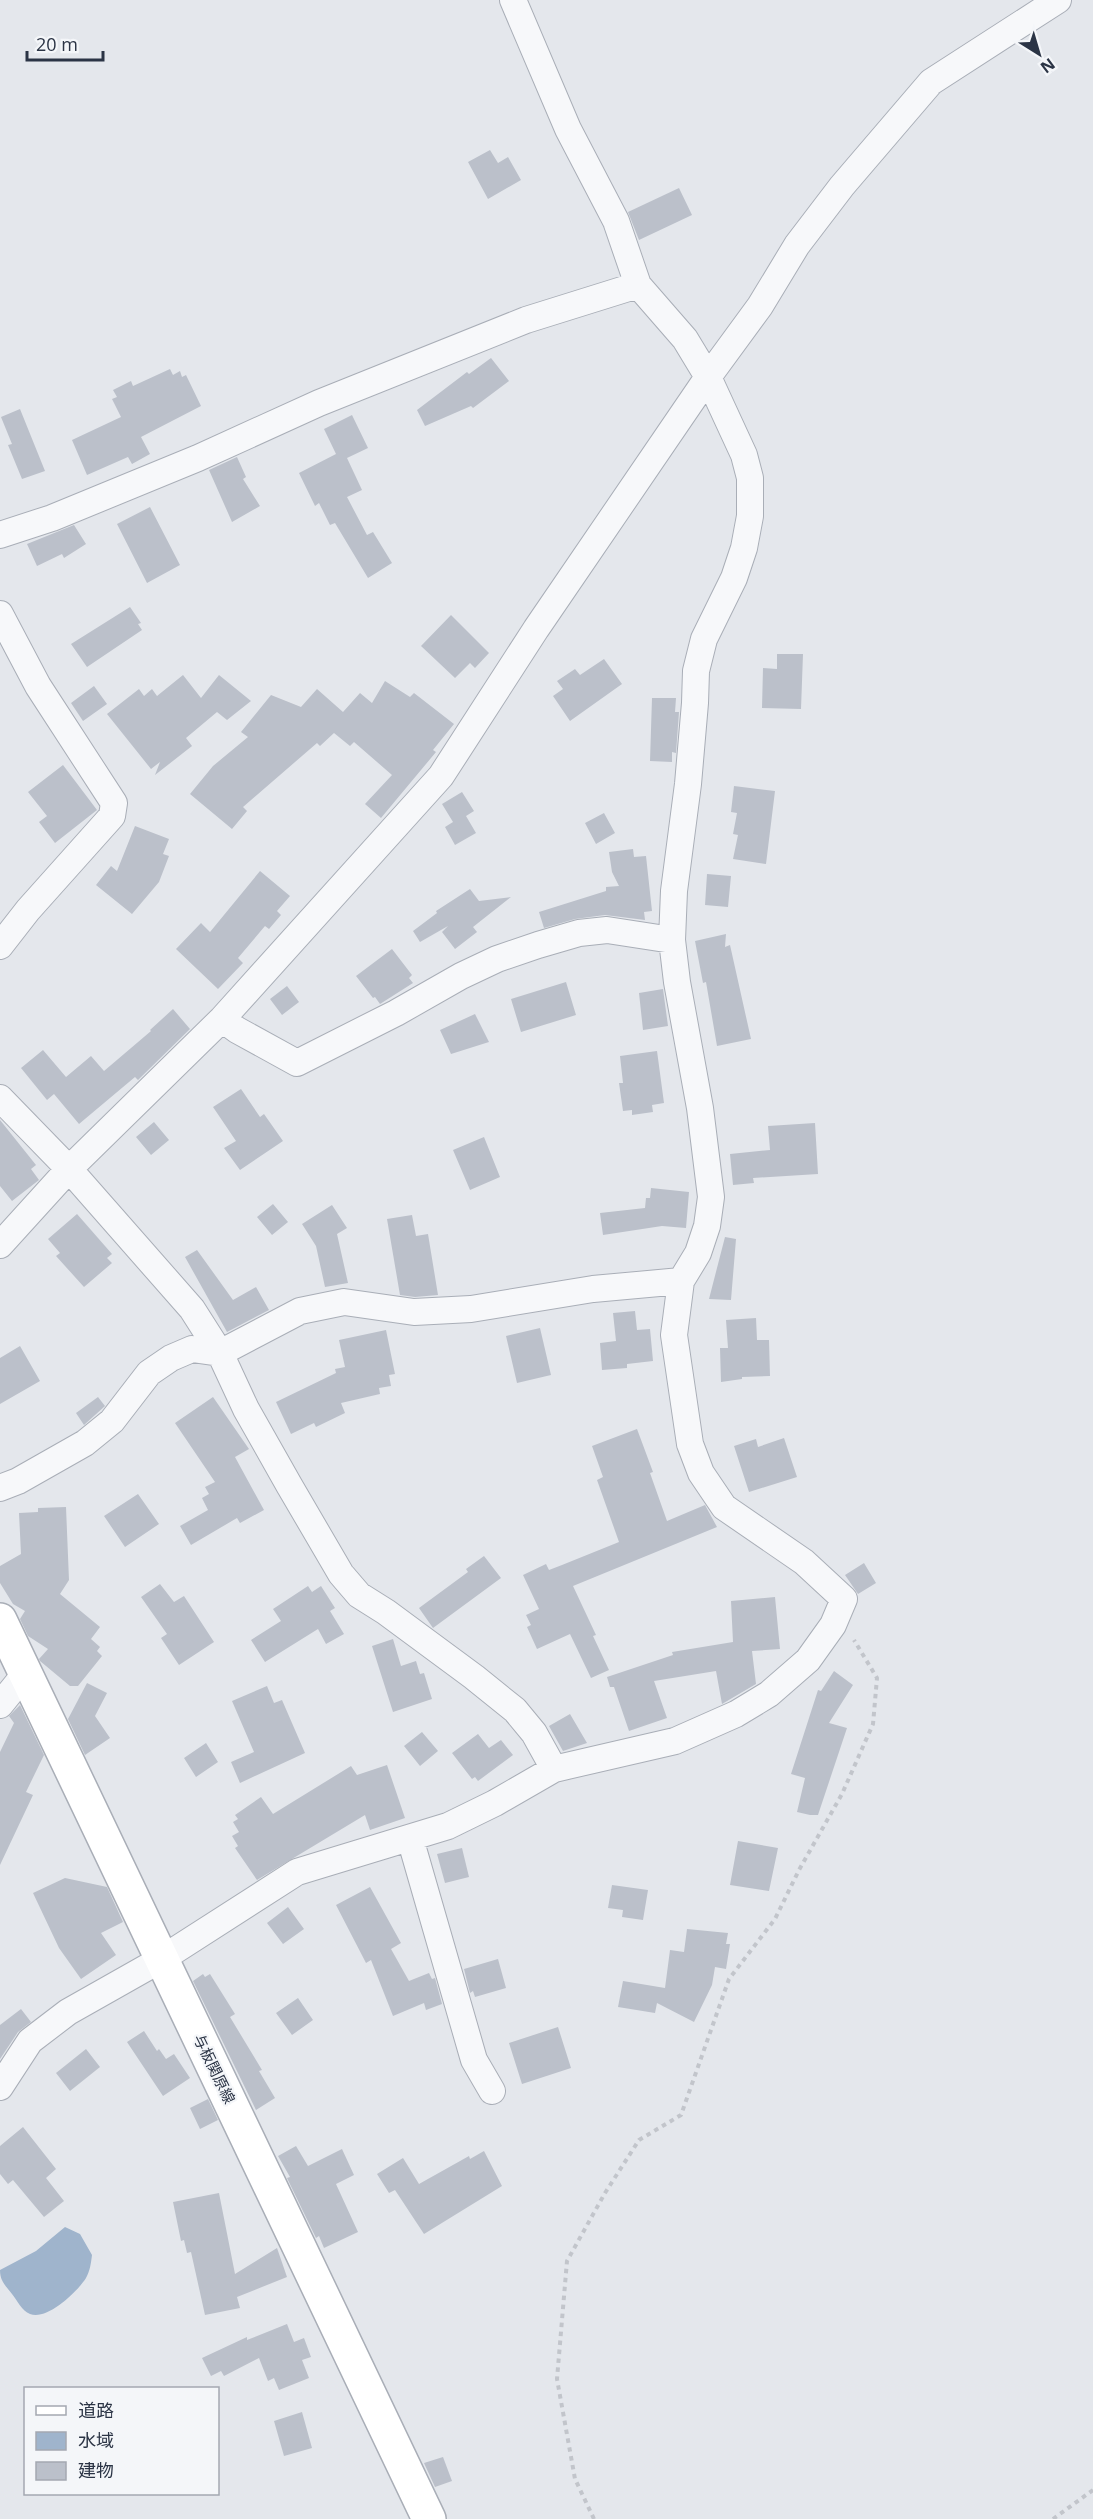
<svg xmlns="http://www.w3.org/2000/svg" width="1093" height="2519" font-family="'Open Sans','Noto Sans JP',sans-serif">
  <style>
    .water { fill: #9fb4cc }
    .building { fill: #bbc0ca }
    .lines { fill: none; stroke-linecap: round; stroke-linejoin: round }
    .minor-casing { stroke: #a9aeb7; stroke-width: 28 }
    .secondary-casing { stroke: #a9aeb7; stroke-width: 36 }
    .path { stroke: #c2c5cb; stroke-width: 4; stroke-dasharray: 4.5 4.5; stroke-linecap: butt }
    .minor { stroke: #f7f8fa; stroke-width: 26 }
    .secondary { stroke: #fff; stroke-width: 33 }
    .labels { text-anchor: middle; stroke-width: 4.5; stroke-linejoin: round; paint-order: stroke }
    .street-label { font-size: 15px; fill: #2b3445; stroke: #f4f6f9 }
  </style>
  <rect width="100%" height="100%" fill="#e4e7ec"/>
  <path class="water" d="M 65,2227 L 80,2234 L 92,2255 C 91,2263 90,2271 86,2278 C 78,2291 47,2321 30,2314 C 22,2311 17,2300 12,2294 C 5,2285 0,2281 0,2270 L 36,2251 Z"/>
  <path class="building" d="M 490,150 L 498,163 L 508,157 L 521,180 L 488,199 L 468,162 Z
    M 679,188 L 692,215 L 639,240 L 628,212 Z
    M 491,358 L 509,381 L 473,408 L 471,406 L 425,426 L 417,410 L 467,372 L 469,374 Z
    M 170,369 L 173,375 L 180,371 L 182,377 L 186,375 L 201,406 L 141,437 L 150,454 L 132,464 L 128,457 L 87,475 L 72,440 L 121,417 L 112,399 L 117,397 L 113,390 L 131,381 L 133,386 Z
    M 20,409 L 45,471 L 22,479 L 8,445 L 12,444 L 1,417 Z
    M 352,415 L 368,448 L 347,458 L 362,490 L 347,497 L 367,535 L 373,532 L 392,563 L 368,578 L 335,523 L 330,525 L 319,503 L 315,506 L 299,473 L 336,454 L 324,429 Z
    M 237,457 L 246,477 L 243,479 L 260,506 L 232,522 L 209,470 Z
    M 150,507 L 180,565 L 147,583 L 117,524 Z
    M 74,525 L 86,544 L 64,558 L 62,554 L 37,566 L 27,544 Z
    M 130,607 L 141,623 L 138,624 L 142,630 L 87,667 L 71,644 Z
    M 451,615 L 489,653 L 475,668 L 470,663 L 455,678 L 421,646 Z
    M 777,654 L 803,654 L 801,709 L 762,708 L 763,668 L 777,669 Z
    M 604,659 L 622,684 L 570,721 L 553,696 L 563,689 L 557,681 L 575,669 L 580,675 Z
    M 183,675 L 201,698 L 219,675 L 251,701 L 227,720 L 217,712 L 186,738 L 192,746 L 155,775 L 160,762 L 151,769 L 107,714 L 139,689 L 144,696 L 152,689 L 157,696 Z
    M 385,681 L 410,697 L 414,693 L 454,724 L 433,750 L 436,752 L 381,818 L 365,804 L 392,775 L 354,742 L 350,746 L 334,733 L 320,746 L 317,743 L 243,807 L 247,811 L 232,829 L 190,794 L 213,766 L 248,737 L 241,732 L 271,695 L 301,707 L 317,689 L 343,712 L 360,693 L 372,703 Z
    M 94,686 L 107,704 L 83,721 L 71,703 Z
    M 652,698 L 676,698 L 675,712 L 679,712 L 676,753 L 672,752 L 672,762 L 650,761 Z
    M 63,765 L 97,810 L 55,843 L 39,822 L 47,816 L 28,792 Z
    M 734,786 L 775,791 L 766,864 L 733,859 L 738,835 L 733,834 L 737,813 L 731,812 Z
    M 462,792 L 474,811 L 466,816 L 476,833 L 455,845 L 445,827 L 453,822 L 442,804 Z
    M 604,813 L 615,833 L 596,844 L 585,823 Z
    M 135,826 L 169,839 L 163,854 L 169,856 L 159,882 L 132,914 L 96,885 L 111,866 L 117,871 Z
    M 633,849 L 634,857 L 646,856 L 652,911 L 644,912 L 645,920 L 605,915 L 575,919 L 544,928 L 539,912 L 606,891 L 606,887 L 619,886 L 612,872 L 609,852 Z
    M 260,871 L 290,896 L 277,911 L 281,915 L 269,929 L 265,926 L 238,958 L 243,963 L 218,989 L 176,949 L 201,923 L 210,932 Z
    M 707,874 L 731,876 L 728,907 L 705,905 Z
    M 470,889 L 479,901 L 511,897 L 473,927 L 477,932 L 455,949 L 442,932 L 448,926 L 420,942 L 413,931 L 437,913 L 436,911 Z
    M 726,934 L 725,947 L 730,945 L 751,1039 L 717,1046 L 706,982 L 703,983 L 695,941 Z
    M 392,949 L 412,975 L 409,978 L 413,983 L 380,1004 L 375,997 L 373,998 L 356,976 Z
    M 566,982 L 576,1015 L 521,1032 L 511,999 Z
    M 287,986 L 299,1002 L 282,1015 L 270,999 Z
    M 663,989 L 668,1026 L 643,1030 L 639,993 Z
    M 173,1009 L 190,1029 L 138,1080 L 135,1077 L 79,1124 L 54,1094 L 47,1100 L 21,1068 L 43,1050 L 66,1077 L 91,1056 L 104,1071 L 151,1031 L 150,1030 Z
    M 475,1014 L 489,1042 L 451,1054 L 440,1030 Z
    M 657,1051 L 664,1103 L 652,1105 L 653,1112 L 632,1115 L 632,1110 L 623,1111 L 619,1083 L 623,1083 L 620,1056 Z
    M 241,1089 L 260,1117 L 264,1114 L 283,1141 L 240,1170 L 224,1148 L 236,1141 L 213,1107 Z
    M 0,1120 L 36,1165 L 31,1169 L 39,1180 L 12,1201 L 0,1186 Z
    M 154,1122 L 169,1140 L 151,1155 L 136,1137 Z
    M 815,1123 L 818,1174 L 753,1178 L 754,1183 L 733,1185 L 730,1154 L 770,1150 L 768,1126 Z
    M 484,1137 L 500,1177 L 470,1190 L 453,1150 Z
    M 651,1188 L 689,1192 L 686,1228 L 662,1226 L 603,1235 L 600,1213 L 645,1208 L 646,1198 L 650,1198 Z
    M 273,1204 L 288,1222 L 272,1235 L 257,1217 Z
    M 332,1205 L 347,1228 L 337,1234 L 348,1283 L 325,1287 L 316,1246 L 302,1224 Z
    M 77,1214 L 112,1254 L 107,1258 L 112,1263 L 84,1287 L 56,1256 L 60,1253 L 48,1239 Z
    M 412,1215 L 416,1236 L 428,1234 L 438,1295 L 415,1297 L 400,1295 L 387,1219 Z
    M 725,1237 L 736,1239 L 731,1300 L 709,1299 Z
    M 197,1250 L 233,1300 L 256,1287 L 269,1310 L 227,1332 L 185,1257 Z
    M 635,1311 L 637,1330 L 650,1329 L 653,1361 L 627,1364 L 627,1368 L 602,1370 L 600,1343 L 616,1341 L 613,1313 Z
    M 756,1318 L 757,1340 L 769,1340 L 770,1376 L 742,1377 L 742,1379 L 721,1382 L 720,1348 L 728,1348 L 726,1320 Z
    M 540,1328 L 551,1375 L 517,1383 L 506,1336 Z
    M 386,1330 L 395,1374 L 389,1375 L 391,1386 L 379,1388 L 380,1394 L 341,1403 L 345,1413 L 316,1427 L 314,1423 L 291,1434 L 276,1402 L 336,1373 L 335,1369 L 345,1367 L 339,1340 Z
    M 20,1346 L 40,1381 L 0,1404 L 0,1358 Z
    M 98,1397 L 105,1406 L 84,1425 L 76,1413 Z
    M 213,1397 L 249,1449 L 235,1457 L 264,1510 L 240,1523 L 237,1518 L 191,1545 L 180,1526 L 208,1510 L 202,1498 L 209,1494 L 205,1487 L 215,1482 L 175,1423 Z
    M 637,1429 L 653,1472 L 650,1473 L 667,1521 L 705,1505 L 717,1527 L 573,1586 L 596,1635 L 593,1636 L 609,1670 L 591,1678 L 570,1634 L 537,1649 L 527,1627 L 531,1625 L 526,1615 L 539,1609 L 523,1575 L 546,1564 L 549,1570 L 562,1565 L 619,1542 L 597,1480 L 603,1477 L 592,1446 Z
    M 784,1438 L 797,1477 L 749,1492 L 734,1446 L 756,1439 L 758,1447 Z
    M 138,1494 L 159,1524 L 125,1547 L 104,1516 Z
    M 66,1507 L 69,1580 L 60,1594 L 100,1627 L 91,1639 L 100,1647 L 97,1651 L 102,1656 L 78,1686 L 70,1686 L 40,1661 L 39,1659 L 48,1649 L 28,1636 L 20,1619 L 25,1611 L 13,1604 L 0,1583 L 0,1566 L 21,1554 L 19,1513 L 38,1512 L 38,1508 Z
    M 484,1556 L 501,1578 L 433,1628 L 419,1608 L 468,1572 L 466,1569 Z
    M 864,1563 L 876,1583 L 858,1594 L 845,1575 Z
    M 160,1584 L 174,1602 L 184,1596 L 214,1642 L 179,1665 L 161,1638 L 167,1634 L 141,1597 Z
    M 308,1586 L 312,1592 L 321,1586 L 335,1608 L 330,1611 L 344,1634 L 326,1644 L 318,1629 L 265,1662 L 251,1640 L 281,1621 L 273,1609 Z
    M 775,1597 L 780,1649 L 752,1651 L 756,1684 L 722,1704 L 716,1671 L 654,1681 L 667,1718 L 629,1731 L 614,1687 L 610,1687 L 607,1677 L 673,1655 L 672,1652 L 733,1642 L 731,1601 Z
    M 393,1639 L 401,1666 L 416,1661 L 420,1674 L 424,1673 L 432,1699 L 393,1712 L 372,1646 Z
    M 834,1671 L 853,1685 L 829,1723 L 847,1728 L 818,1815 L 810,1815 L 797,1812 L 805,1778 L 791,1774 L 818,1690 L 821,1691 Z
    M 87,1683 L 107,1693 L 95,1716 L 110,1738 L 85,1755 L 68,1719 Z
    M 267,1686 L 274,1703 L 282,1700 L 305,1753 L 240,1783 L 231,1762 L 254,1752 L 232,1701 Z
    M 20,1705 L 44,1755 L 26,1792 L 33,1795 L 0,1865 L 0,1752 L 14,1723 L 9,1716 Z
    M 570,1714 L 587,1743 L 563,1751 L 549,1726 Z
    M 422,1732 L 438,1751 L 420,1766 L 404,1746 Z
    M 478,1734 L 489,1748 L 501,1740 L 513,1755 L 478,1781 L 475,1777 L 472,1779 L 452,1753 Z
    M 206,1743 L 218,1762 L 196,1777 L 184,1758 Z
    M 387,1765 L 405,1818 L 370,1830 L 365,1815 L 257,1880 L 235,1848 L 238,1846 L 232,1836 L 239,1832 L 233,1822 L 238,1819 L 235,1815 L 261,1797 L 273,1814 L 351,1766 L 357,1775 Z
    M 738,1841 L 778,1848 L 769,1891 L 730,1885 Z
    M 462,1848 L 469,1877 L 445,1883 L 437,1854 Z
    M 65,1878 L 107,1887 L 123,1922 L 101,1933 L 116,1955 L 81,1979 L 59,1948 L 33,1893 Z
    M 612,1885 L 648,1890 L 643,1920 L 622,1917 L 623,1910 L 608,1908 Z
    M 370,1887 L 401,1943 L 391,1949 L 409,1981 L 429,1973 L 432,1979 L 435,1978 L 442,2004 L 426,2010 L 424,2003 L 393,2016 L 371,1960 L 366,1963 L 336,1905 Z
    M 288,1907 L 304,1929 L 283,1944 L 267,1923 Z
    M 687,1929 L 728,1933 L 726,1944 L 730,1944 L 726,1969 L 715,1967 L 712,1985 L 694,2022 L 657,2003 L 655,2013 L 618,2007 L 623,1981 L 665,1988 L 670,1950 L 684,1952 Z
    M 498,1959 L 506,1988 L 475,1997 L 473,1991 L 470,1993 L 464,1969 Z
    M 203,1974 L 205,1977 L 210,1974 L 235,2014 L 230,2017 L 262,2070 L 259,2071 L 275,2098 L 256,2110 L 193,1981 Z
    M 298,1998 L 313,2020 L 292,2035 L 276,2013 Z
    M 21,2009 L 31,2022 L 18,2032 L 0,2059 L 0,2025 Z
    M 558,2027 L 571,2068 L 522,2084 L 509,2043 Z
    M 144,2031 L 157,2051 L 159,2049 L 166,2059 L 174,2054 L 190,2078 L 163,2096 L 127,2042 Z
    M 86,2049 L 100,2067 L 70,2091 L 56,2073 Z
    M 208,2099 L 218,2120 L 200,2129 L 190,2108 Z
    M 23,2127 L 56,2169 L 46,2178 L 64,2201 L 44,2217 L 13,2180 L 8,2184 L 0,2174 L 0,2146 Z
    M 296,2146 L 308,2166 L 342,2149 L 354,2175 L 336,2184 L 358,2232 L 324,2248 L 319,2236 L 316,2238 L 287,2178 L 290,2177 L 278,2156 Z
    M 484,2151 L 502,2186 L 424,2234 L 395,2190 L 389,2193 L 377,2174 L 403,2158 L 419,2184 L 469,2156 L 470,2159 Z
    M 219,2193 L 235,2274 L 277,2248 L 287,2277 L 237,2297 L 240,2308 L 205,2315 L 191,2252 L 187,2253 L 184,2240 L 181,2241 L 173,2202 Z
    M 287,2324 L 294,2342 L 304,2338 L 311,2357 L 302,2360 L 309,2378 L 279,2390 L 274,2378 L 268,2381 L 259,2358 L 224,2376 L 221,2371 L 211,2376 L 202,2358 L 247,2337 L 247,2340 Z
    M 302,2412 L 312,2448 L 284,2456 L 274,2421 Z
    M 443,2457 L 452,2481 L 435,2487 L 424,2463 Z"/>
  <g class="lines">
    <g class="minor-casing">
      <path id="minor" d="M 0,535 L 52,518 L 198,458 L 319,403 L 526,320 L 638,285
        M 0,614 L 38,686 L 114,803 L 112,816 L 28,910 L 0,946
        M 222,1019 L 237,1030 L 297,1063 L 396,1013 L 461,976 L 497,959 L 538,945 L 579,933 L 607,930 L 672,940
        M 0,1098 L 69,1169 L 192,1309 L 220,1353 L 246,1409 L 289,1485 L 341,1574 L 359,1595 L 386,1612 L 474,1677 L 515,1710 L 534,1733 L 554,1769
        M 0,1245 L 69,1169 L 222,1019 L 441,776 L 536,629 L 708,377 L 760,306 L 797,245 L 842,186 L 931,82 L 1058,0
        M 0,1488 L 18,1481 L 85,1443 L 112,1421 L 149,1373 L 171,1358 L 192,1349 L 220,1353 L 300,1311 L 344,1302 L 414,1312 L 471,1309 L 593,1289 L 681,1281
        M 0,1705 L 25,1674
        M 410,1838 L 474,2060 L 492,2091
        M 0,2087 L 30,2041 L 68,2012 L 160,1960 L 297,1872 L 448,1826 L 495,1803 L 554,1769 L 675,1741 L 736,1714 L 769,1694 L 808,1660 L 833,1625 L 844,1599 L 804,1562 L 724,1507 L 701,1473 L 690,1444 L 674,1335 L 681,1281 L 698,1253 L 707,1226 L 711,1197 L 700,1108 L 677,982 L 672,940 L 674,891 L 688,784 L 695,703 L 696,671 L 704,639 L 734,578 L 744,548 L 750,516 L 750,478 L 744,455 L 708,377 L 685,339 L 638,285 L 616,221 L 568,129 L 513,0"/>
    </g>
    <g class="secondary-casing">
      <path id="secondary" d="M 0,1620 L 429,2519"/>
    </g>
    <path class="path" d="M 594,2519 L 575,2479 L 557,2379 L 567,2261 L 605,2193 L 639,2140 L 681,2115 L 729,1979 L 775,1919 L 799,1870 L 842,1794 L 873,1724 L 877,1678 L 854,1640
      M 1053,2519 L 1093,2490"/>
    <use href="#minor" class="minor"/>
    <use href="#secondary" class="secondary"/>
  </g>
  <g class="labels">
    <g class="street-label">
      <text transform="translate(214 2069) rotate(64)" y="5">与板関原線</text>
    </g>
  </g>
  <rect x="24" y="2387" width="195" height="108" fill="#f4f6f9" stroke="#a4a8b1" stroke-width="1.5"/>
  <rect x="36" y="2406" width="30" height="9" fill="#ffffff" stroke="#a4a8b1" stroke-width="1.5"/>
  <text x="78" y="2417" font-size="18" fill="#2b3445">道路</text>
  <rect x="36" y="2432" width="30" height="18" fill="#9fb4cc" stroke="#a4a8b1" stroke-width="1.5"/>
  <text x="78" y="2447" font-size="18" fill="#2b3445">水域</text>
  <rect x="36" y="2462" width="30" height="18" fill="#bbc0ca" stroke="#a4a8b1" stroke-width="1.5"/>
  <text x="78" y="2477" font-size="18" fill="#2b3445">建物</text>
  <g transform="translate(1039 54) rotate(143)" stroke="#f4f6f9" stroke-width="4.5" paint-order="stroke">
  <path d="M0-4.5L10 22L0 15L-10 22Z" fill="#2b3445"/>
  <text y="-9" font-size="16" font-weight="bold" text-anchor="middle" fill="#2b3445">N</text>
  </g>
  <path d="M27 51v9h76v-9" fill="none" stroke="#2b3445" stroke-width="3"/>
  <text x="36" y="51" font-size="18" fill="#2b3445" stroke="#f4f6f9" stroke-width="4.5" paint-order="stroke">20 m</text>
</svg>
